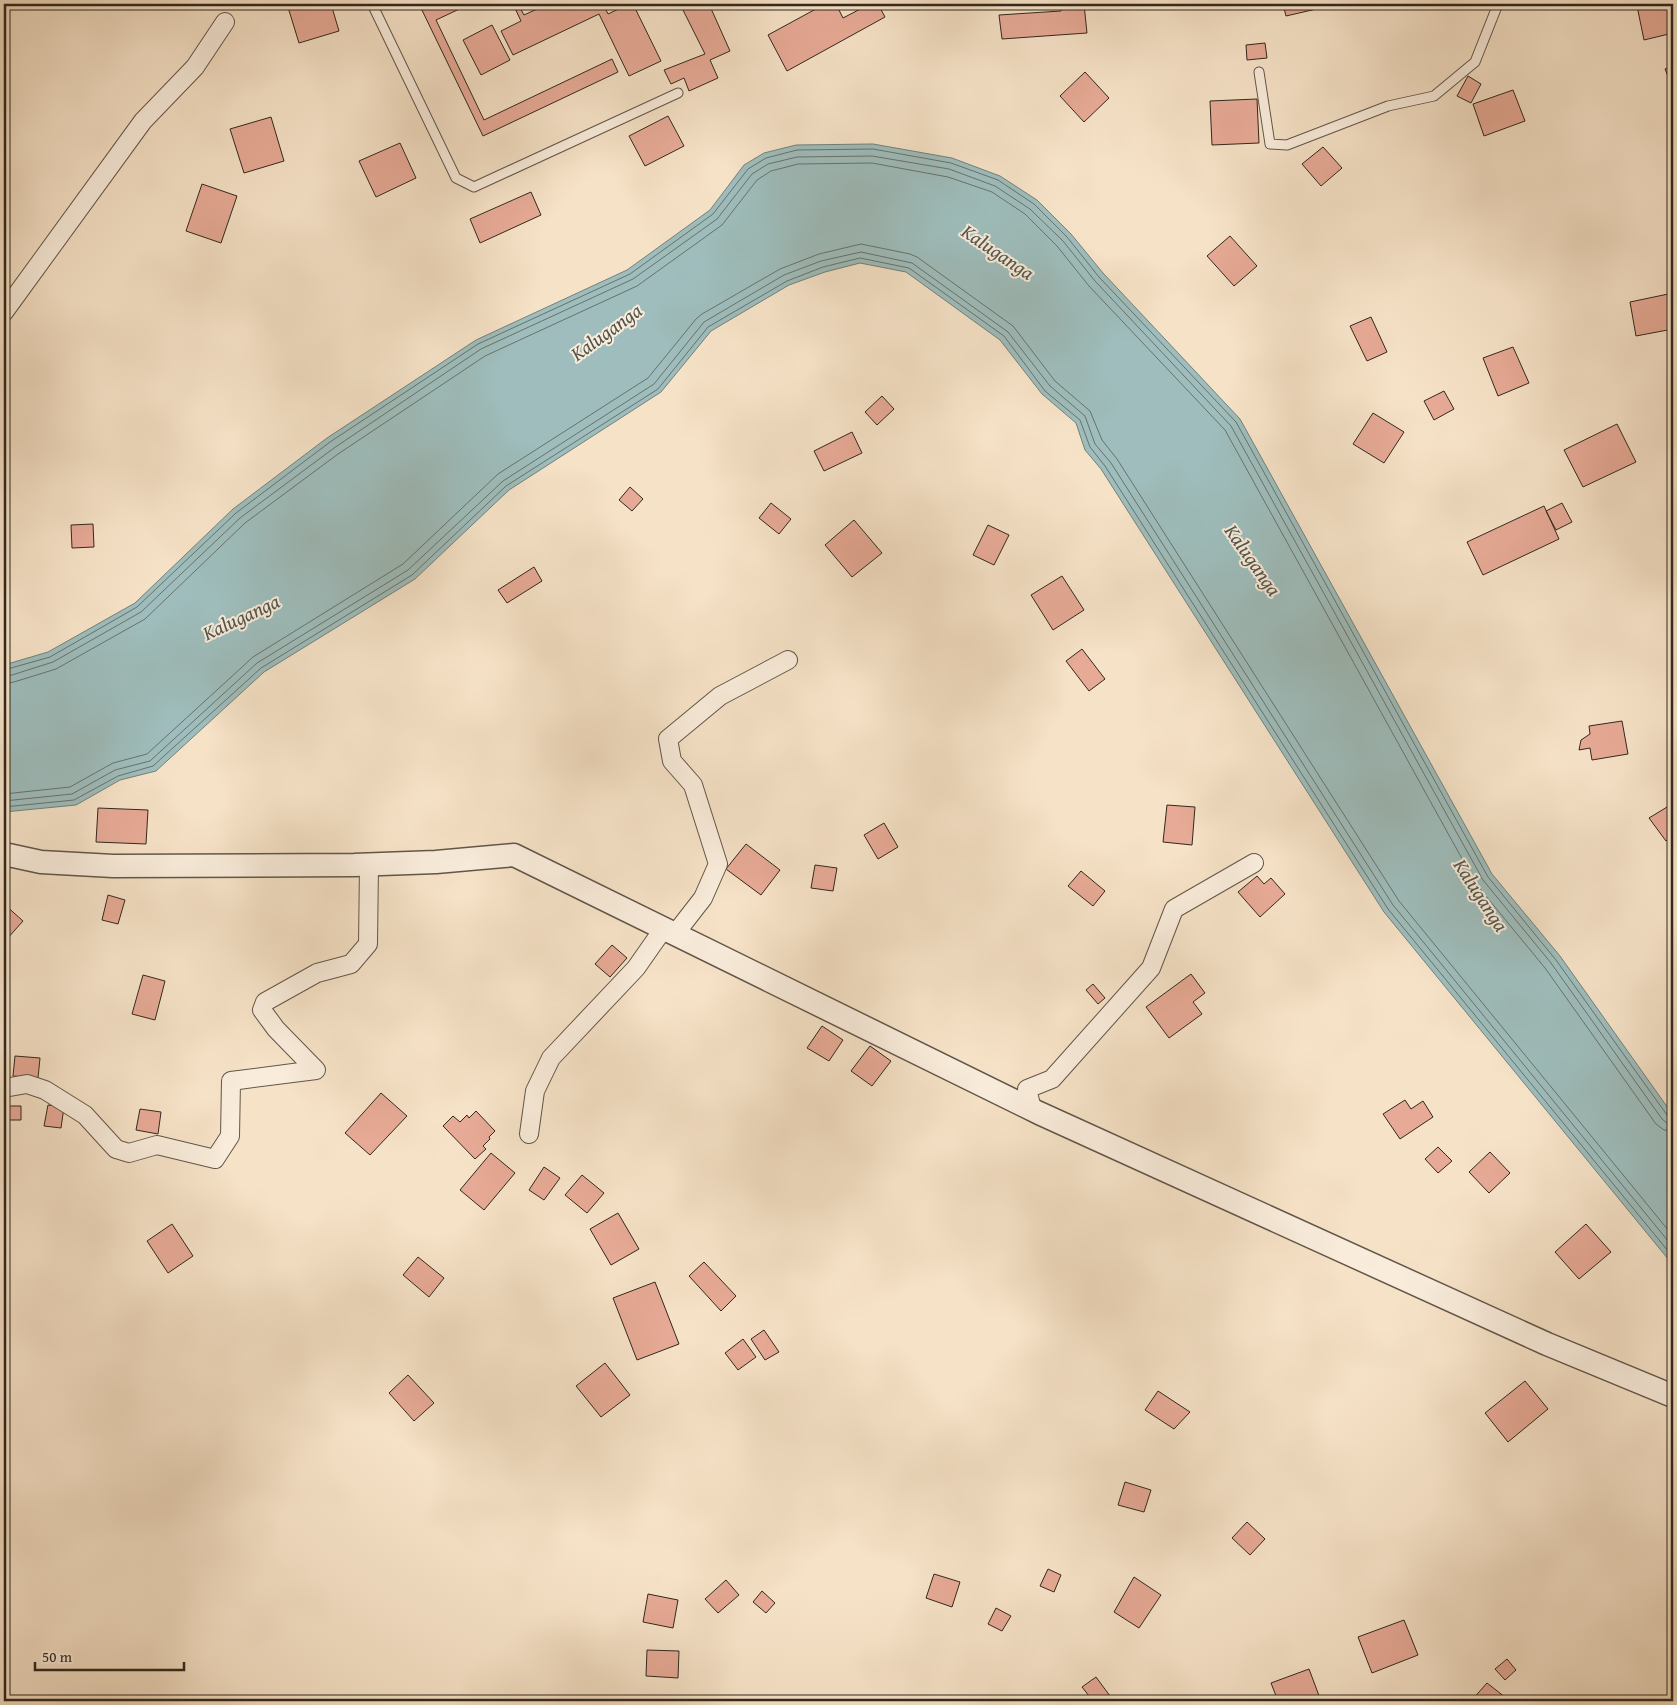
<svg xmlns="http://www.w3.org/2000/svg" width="1677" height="1705" font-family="'Gentium Book Plus',serif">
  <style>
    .water { fill: #9ebdbc; stroke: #72817c }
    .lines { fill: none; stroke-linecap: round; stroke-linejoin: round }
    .shore { stroke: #68726c; stroke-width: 1 }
    .building { fill: #e7aa96; stroke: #31281d }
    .service-casing { stroke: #625648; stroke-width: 11 }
    .minor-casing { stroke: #625648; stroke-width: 20 }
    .tertiary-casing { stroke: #625648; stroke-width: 25 }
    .service { stroke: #f9ecdb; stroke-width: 9 }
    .minor { stroke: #f9ecdb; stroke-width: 18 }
    .tertiary { stroke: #f9ecdb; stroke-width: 22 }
    .labels { text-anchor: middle; stroke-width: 4; stroke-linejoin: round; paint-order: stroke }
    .water-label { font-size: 20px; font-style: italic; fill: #52554d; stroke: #f9ecdb }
  </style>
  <rect width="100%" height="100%" fill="#f6e2c7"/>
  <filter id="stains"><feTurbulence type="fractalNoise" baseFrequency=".004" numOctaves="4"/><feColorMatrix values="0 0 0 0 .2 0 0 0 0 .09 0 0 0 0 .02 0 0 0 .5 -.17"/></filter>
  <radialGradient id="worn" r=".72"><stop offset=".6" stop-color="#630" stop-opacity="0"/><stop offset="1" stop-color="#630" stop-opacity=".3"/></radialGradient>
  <path class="water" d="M 873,144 L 952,158 L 1000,176 L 1037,200 L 1071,234 L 1103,273 L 1240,419 L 1492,874 L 1560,956 L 1673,1115 L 1673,1265 L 1384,912 L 1101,469 L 1085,450 L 1076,423 L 1042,394 L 1000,340 L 906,272 L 860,263 L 825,272 L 789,285 L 711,331 L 661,392 L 509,490 L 415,579 L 264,672 L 156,771 L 120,780 L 76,805 L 4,812 L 4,665 L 48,652 L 135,603 L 233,509 L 327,438 L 476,340 L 627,270 L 710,210 L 744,165 L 764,153 L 796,145 Z"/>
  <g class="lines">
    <path class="shore" d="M 4,670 L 50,657 L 137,607 L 236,513 L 330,442 L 478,344 L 630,274 L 713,214 L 748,169 L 766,158 L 797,150 L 873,149 L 951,163 L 998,180 L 1034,204 L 1067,237 L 1099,277 L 1236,422 L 1488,877 L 1556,960 L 1667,1115 L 1673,1118
      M 4,676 L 12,675 L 53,662 L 141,612 L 240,518 L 334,448 L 481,349 L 633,279 L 717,219 L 752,174 L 768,164 L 797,157 L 872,156 L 949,169 L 995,186 L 1030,209 L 1063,241 L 1095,281 L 1231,426 L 1483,880 L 1551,963 L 1662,1119 L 1667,1123 L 1673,1124
      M 4,684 L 14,682 L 56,669 L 145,619 L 245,523 L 338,454 L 485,356 L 637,286 L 722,225 L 757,180 L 771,171 L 798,164 L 872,163 L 948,177 L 992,192 L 1025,214 L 1057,246 L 1089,286 L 1225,430 L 1476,884 L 1545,968 L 1656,1124 L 1664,1130 L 1673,1131
      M 4,794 L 70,787 L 113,763 L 147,754 L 253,657 L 403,564 L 498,474 L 648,378 L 696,319 L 702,314 L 780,269 L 819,254 L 861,244 L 910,254 L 917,257 L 1013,326 L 1055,381 L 1090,411 L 1102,440 L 1117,459 L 1399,901 L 1673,1236
      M 4,801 L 72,794 L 115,770 L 150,761 L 257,663 L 408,570 L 503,481 L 654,384 L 704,322 L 784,275 L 821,261 L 861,252 L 912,263 L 1008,332 L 1050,386 L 1085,416 L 1095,444 L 1111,463 L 1393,905 L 1673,1247
      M 4,807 L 74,800 L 118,776 L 153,766 L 261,668 L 412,575 L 506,486 L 658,389 L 708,327 L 787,281 L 823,267 L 860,258 L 909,268 L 1004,336 L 1045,391 L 1080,420 L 1090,447 L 1105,466 L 1388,909 L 1673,1257"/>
  </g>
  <path class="building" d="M 287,4 L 331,4 L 339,31 L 299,43 Z
    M 419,4 L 470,4 L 436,20 L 484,120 L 612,59 L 618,72 L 483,136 Z
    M 513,4 L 518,4 L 524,15 L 548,4 L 603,4 L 608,14 L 629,4 L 633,4 L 661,61 L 629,76 L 599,14 L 513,55 L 501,31 L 521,21 Z
    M 680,4 L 709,4 L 730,51 L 710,60 L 718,78 L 689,91 L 684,78 L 671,84 L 664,70 L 705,54 Z
    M 825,4 L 836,4 L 843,18 L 870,4 L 878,4 L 885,17 L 787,71 L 768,35 Z
    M 1061,4 L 1084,4 L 1087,33 L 1002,39 L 999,15 L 1061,11 Z
    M 1283,4 L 1324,4 L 1325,7 L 1286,16 Z
    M 1647,4 L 1673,4 L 1673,33 L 1644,40 L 1637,6 Z
    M 492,25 L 510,60 L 481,75 L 463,40 Z
    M 1265,43 L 1267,58 L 1247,60 L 1246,45 Z
    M 1673,65 L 1673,88 L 1665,69 Z
    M 1085,72 L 1109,98 L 1084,122 L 1060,96 Z
    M 1468,76 L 1481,84 L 1471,103 L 1457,96 Z
    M 1513,90 L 1525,121 L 1484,136 L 1473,104 Z
    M 1257,99 L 1259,143 L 1212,145 L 1210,101 Z
    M 668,116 L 684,146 L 645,166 L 629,136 Z
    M 271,117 L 284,161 L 244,173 L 230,129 Z
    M 400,143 L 416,178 L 376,197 L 359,161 Z
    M 1323,147 L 1342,168 L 1321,186 L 1302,164 Z
    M 202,184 L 237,196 L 221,243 L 186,231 Z
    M 531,192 L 541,215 L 480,243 L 470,219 Z
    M 1230,236 L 1257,266 L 1234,286 L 1207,256 Z
    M 1673,293 L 1673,329 L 1636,336 L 1630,302 Z
    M 1371,317 L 1387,352 L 1367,361 L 1350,326 Z
    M 1513,347 L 1529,383 L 1498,396 L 1483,358 Z
    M 1444,391 L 1454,409 L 1434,420 L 1424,401 Z
    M 882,396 L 894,409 L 877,425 L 865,412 Z
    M 1373,413 L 1404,432 L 1384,463 L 1353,444 Z
    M 1617,424 L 1636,462 L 1583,487 L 1564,450 Z
    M 852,432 L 862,453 L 824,471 L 814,451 Z
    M 630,487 L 643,499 L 632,511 L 619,500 Z
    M 771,503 L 791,519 L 779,534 L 759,518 Z
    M 1562,503 L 1572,522 L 1556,530 L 1546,511 Z
    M 1544,506 L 1559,539 L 1483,575 L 1467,542 Z
    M 854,520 L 882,553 L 852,577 L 825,545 Z
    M 93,524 L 94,547 L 72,548 L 71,525 Z
    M 988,525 L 1009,535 L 994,565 L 973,555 Z
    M 534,567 L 542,581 L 507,603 L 498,590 Z
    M 1062,576 L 1084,610 L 1053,630 L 1031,595 Z
    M 1082,649 L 1105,679 L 1089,691 L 1066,661 Z
    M 1622,721 L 1628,754 L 1592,760 L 1590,748 L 1579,750 L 1581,740 L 1590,734 L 1589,726 Z
    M 1672,804 L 1673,807 L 1673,836 L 1666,841 L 1649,818 Z
    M 1167,805 L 1195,807 L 1192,845 L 1163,842 Z
    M 98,808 L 148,810 L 146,844 L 96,842 Z
    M 884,823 L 898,847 L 878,859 L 864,835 Z
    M 746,844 L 780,870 L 761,895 L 726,869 Z
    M 815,865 L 837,868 L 833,891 L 811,888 Z
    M 1081,871 L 1105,891 L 1093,906 L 1068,886 Z
    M 1257,876 L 1264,884 L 1271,878 L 1285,894 L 1260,917 L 1238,892 Z
    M 108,895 L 125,900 L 118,924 L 102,920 Z
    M 4,904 L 23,921 L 6,940 L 4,938 Z
    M 612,945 L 627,958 L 610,977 L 595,964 Z
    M 1191,974 L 1205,993 L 1193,1002 L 1202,1014 L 1169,1038 L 1146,1007 Z
    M 143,975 L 165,981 L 155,1020 L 132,1014 Z
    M 1093,984 L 1105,998 L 1098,1004 L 1086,990 Z
    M 822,1026 L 843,1040 L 829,1061 L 807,1048 Z
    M 870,1046 L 891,1061 L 872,1086 L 851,1071 Z
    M 15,1056 L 40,1058 L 38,1078 L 13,1076 Z
    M 381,1093 L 407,1116 L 370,1155 L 345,1133 Z
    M 1405,1100 L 1411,1109 L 1423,1101 L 1433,1117 L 1400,1139 L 1383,1114 Z
    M 48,1105 L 64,1107 L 61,1128 L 44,1126 Z
    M 4,1106 L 21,1106 L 21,1120 L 4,1120 Z
    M 140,1109 L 161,1112 L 158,1134 L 136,1130 Z
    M 476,1111 L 495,1131 L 489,1137 L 490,1139 L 483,1146 L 486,1149 L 475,1159 L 443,1126 L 453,1116 L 460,1122 L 467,1115 L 469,1118 Z
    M 1438,1147 L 1452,1161 L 1438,1173 L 1425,1159 Z
    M 1490,1152 L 1510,1173 L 1489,1193 L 1469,1172 Z
    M 491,1153 L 515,1173 L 484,1210 L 460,1190 Z
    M 544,1167 L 560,1178 L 544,1200 L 529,1190 Z
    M 582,1175 L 604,1193 L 587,1213 L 565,1195 Z
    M 618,1213 L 639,1249 L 611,1265 L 590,1229 Z
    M 172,1224 L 193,1256 L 168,1273 L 147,1241 Z
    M 1586,1224 L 1611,1252 L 1579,1279 L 1555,1252 Z
    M 418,1257 L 444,1278 L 429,1297 L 403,1275 Z
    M 704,1262 L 736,1296 L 721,1311 L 689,1276 Z
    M 655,1282 L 679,1344 L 637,1360 L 613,1298 Z
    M 764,1330 L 779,1352 L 765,1360 L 751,1339 Z
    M 743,1339 L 756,1357 L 738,1370 L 725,1353 Z
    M 605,1363 L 630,1395 L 601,1417 L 576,1386 Z
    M 408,1375 L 434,1403 L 414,1421 L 389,1393 Z
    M 1525,1381 L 1548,1409 L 1508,1442 L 1485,1413 Z
    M 1158,1391 L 1190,1412 L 1174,1429 L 1145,1410 Z
    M 1125,1482 L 1151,1490 L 1144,1512 L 1118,1505 Z
    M 1247,1522 L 1265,1539 L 1250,1555 L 1232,1538 Z
    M 1048,1569 L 1061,1575 L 1054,1592 L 1040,1586 Z
    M 934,1574 L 960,1582 L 952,1607 L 926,1598 Z
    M 1134,1577 L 1161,1595 L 1139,1628 L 1114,1612 Z
    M 726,1580 L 739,1595 L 718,1613 L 705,1599 Z
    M 762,1591 L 775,1603 L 766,1613 L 753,1602 Z
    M 648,1594 L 678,1600 L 673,1628 L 643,1622 Z
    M 996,1608 L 1011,1616 L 1002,1631 L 988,1624 Z
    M 1404,1620 L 1418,1655 L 1372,1673 L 1358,1637 Z
    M 647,1650 L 679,1651 L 678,1678 L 646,1676 Z
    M 1507,1659 L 1516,1670 L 1505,1680 L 1495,1669 Z
    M 1309,1669 L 1321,1701 L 1278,1701 L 1271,1683 Z
    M 1096,1677 L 1110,1696 L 1104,1701 L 1093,1701 L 1082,1687 Z
    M 1487,1683 L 1510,1701 L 1471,1701 Z"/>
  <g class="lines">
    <g class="service-casing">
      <path id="service" d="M 373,4 L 373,6 L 456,178 L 474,187 L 678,93
        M 1259,72 L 1270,144 L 1287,145 L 1388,106 L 1434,96 L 1475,62 L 1498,4"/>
    </g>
    <g class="minor-casing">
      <path id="minor" d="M 4,312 L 143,121 L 195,67 L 225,22
        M 675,934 L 703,898 L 718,864 L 693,785 L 672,761 L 668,739 L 720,696 L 788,660
        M 4,1088 L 27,1084 L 45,1090 L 85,1115 L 116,1149 L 129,1153 L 157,1145 L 215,1159 L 230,1136 L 231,1081 L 316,1070 L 276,1029 L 262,1010 L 265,1002 L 317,973 L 351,964 L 368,944 L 369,865
        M 1032,1109 L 1027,1089 L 1052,1079 L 1151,968 L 1174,909 L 1254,863
        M 529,1134 L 535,1091 L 551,1058 L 636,968 L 664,928"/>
    </g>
    <g class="tertiary-casing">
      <path id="tertiary" d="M 4,854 L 41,862 L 113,866 L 354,865 L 436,862 L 514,855 L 1039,1113 L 1547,1344 L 1673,1396"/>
    </g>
    <use href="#service" class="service"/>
    <use href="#minor" class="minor"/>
    <use href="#tertiary" class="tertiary"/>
  </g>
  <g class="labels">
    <g class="water-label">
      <text transform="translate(998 252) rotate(34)" y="7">Kaluganga</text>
      <text transform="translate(606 332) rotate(-36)" y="7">Kaluganga</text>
      <text transform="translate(1253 560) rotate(55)" y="7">Kaluganga</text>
      <text transform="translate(241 617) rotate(-25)" y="7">Kaluganga</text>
      <text transform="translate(1481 895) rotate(57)" y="7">Kaluganga</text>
    </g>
  </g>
  <rect width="1677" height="1705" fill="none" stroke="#f6e2c7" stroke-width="20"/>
  <rect x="5" y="5" width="1667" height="1695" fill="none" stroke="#31281d" stroke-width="2.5"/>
  <rect x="10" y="10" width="1657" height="1685" fill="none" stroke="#31281d"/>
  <path d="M35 1662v8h149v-8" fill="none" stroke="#31281d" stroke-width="2.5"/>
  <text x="42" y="1662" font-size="15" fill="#31281d" stroke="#f9ecdb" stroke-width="4" paint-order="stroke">50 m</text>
  <rect width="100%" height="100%" filter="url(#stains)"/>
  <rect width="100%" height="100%" fill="url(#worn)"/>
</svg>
